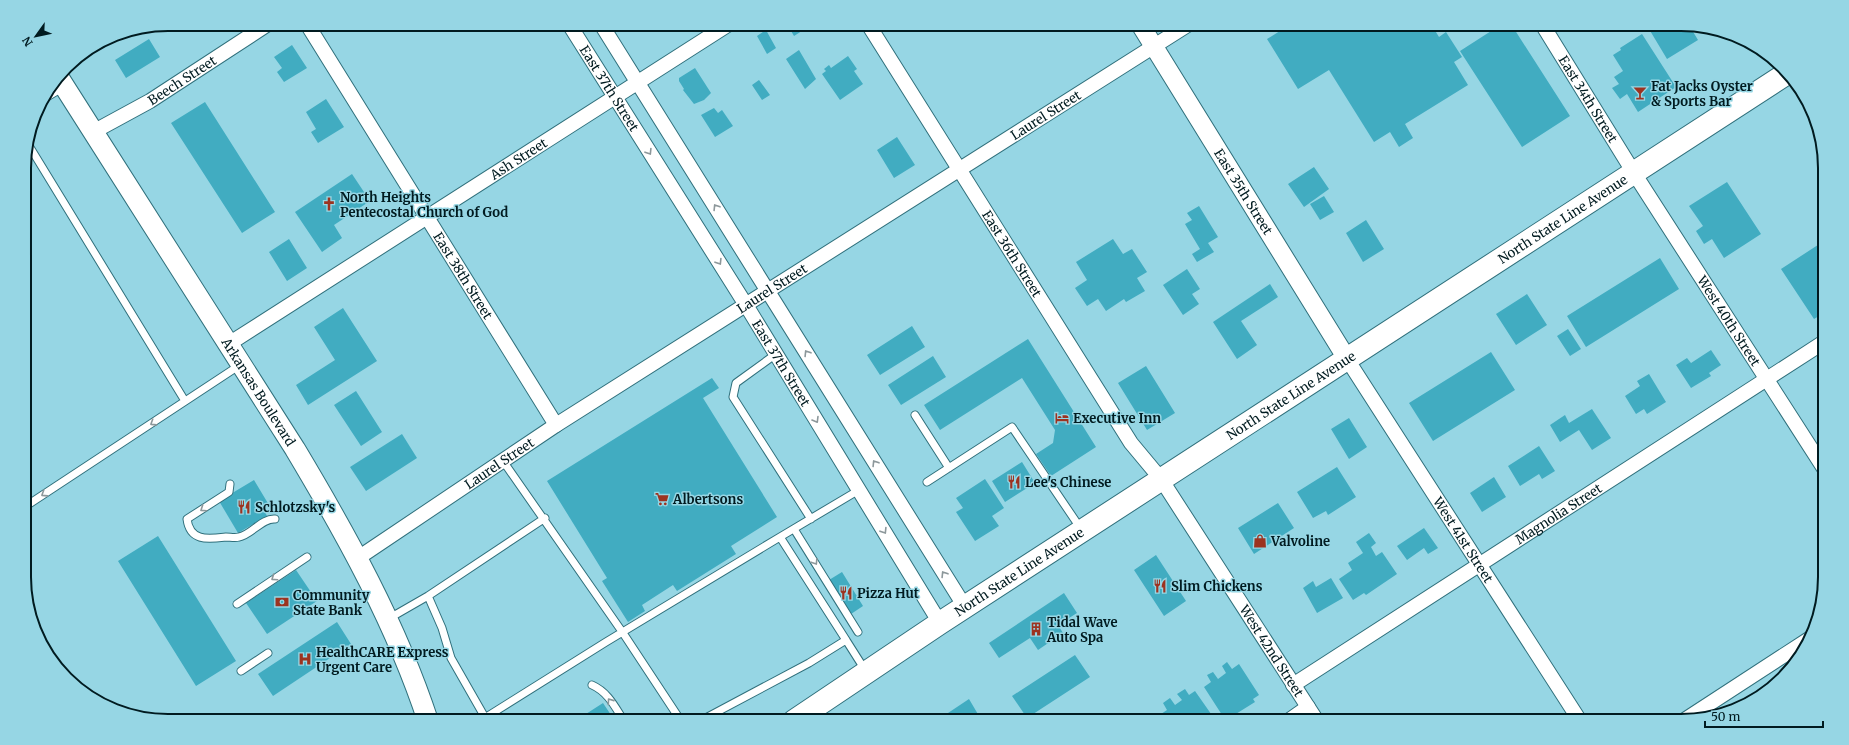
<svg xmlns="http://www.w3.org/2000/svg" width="1849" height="745" font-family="Merriweather,serif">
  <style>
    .building { fill: #41acc1 }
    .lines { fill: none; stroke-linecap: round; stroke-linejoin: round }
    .service-casing { stroke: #30707c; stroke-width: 9 }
    .minor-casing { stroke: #30707c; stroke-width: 16 }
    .tertiary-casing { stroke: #30707c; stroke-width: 20 }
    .secondary-casing { stroke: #30707c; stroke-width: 22 }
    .primary-casing { stroke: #30707c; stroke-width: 24 }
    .service { stroke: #fff; stroke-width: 7 }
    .minor { stroke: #fff; stroke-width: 14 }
    .tertiary { stroke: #fff; stroke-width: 18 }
    .secondary { stroke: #fff; stroke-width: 20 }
    .primary { stroke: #fff; stroke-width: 22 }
    .oneway { stroke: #8d989b }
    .labels { text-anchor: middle; stroke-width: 3; stroke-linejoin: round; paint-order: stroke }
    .street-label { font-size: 13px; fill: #011b20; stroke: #96d6e4 }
    .poi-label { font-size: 13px; font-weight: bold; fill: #011b20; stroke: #96d6e4; text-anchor: start }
    .rim { fill: none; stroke: #011b20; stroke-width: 2 }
  </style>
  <rect width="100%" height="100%" fill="#96d6e4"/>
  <path class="building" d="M 787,24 L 813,24 L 794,36 Z
    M 1291,24 L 1431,24 L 1439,37 L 1446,32 L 1462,57 L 1454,62 L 1468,85 L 1405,124 L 1413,138 L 1399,147 L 1390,132 L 1374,142 L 1329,70 L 1298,89 L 1267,39 Z
    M 1502,24 L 1511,24 L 1570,116 L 1522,147 L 1460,51 Z
    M 1646,24 L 1689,25 L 1698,40 L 1667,59 Z
    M 766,30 L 776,48 L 767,54 L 757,36 Z
    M 1642,34 L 1676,87 L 1638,112 L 1627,94 L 1620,99 L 1612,88 L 1619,84 L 1614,77 L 1623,71 L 1613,55 L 1621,50 L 1620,48 Z
    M 149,39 L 160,57 L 126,78 L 115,60 Z
    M 292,45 L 307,68 L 284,82 L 277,72 L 282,68 L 274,57 Z
    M 799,50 L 816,79 L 805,89 L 786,59 Z
    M 848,56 L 857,69 L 854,71 L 863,84 L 840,100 L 822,74 L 826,71 L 824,69 L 829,65 L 831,68 Z
    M 695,68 L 711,93 L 704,100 L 694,104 L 683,90 L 684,89 L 679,81 L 679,78 Z
    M 759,80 L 770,95 L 762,100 L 752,85 Z
    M 326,99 L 344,127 L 318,143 L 311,132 L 316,129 L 306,112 Z
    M 205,102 L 275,212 L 242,233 L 171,123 Z
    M 714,108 L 718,113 L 722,110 L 733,126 L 715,137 L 701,115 Z
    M 897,137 L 915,165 L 894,178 L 877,150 Z
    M 1314,167 L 1329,189 L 1304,207 L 1288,184 Z
    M 352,174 L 370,201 L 334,225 L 342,238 L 322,252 L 295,212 Z
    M 1727,182 L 1761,234 L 1724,258 L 1712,239 L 1704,244 L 1696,231 L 1703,226 L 1689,206 Z
    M 1324,196 L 1334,212 L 1320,220 L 1310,204 Z
    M 1199,206 L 1218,237 L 1208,243 L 1214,252 L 1197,262 L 1192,254 L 1200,249 L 1185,224 L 1192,220 L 1187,213 Z
    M 1366,220 L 1384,249 L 1363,262 L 1346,233 Z
    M 289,239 L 307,268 L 287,281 L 269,252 Z
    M 1113,239 L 1123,254 L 1132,249 L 1147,272 L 1137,278 L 1145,291 L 1126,302 L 1124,299 L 1106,311 L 1098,299 L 1087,306 L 1075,288 L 1087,280 L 1076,262 Z
    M 1824,241 L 1824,313 L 1814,319 L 1781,269 Z
    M 1660,258 L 1679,289 L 1586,347 L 1567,316 Z
    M 1187,269 L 1200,289 L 1192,294 L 1199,304 L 1183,315 L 1163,285 Z
    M 1270,284 L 1278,297 L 1241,321 L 1257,345 L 1237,359 L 1213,322 Z
    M 1527,294 L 1547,325 L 1516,345 L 1496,314 Z
    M 343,308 L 377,361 L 308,405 L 296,385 L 335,360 L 314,327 Z
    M 912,326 L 925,347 L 880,375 L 867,355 Z
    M 1568,329 L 1581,349 L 1570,356 L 1557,336 Z
    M 1028,339 L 1096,447 L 1051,476 L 1036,454 L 1053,443 L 1055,430 L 1022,378 L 940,430 L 924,405 Z
    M 1711,350 L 1721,365 L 1709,373 L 1711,376 L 1691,388 L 1676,365 L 1687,358 L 1691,363 Z
    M 1491,352 L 1515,390 L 1433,441 L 1409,403 Z
    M 933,356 L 946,377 L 901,405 L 888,385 Z
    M 1146,366 L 1175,413 L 1147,430 L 1118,383 Z
    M 1649,374 L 1666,402 L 1647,414 L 1644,409 L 1636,414 L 1625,396 L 1640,386 L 1637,381 Z
    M 712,378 L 719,388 L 703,398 L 777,517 L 731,546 L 736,554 L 677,591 L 673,585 L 642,605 L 645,611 L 628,622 L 602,581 L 607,578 L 547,481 Z
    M 356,391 L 382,432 L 361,446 L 334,405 Z
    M 1592,409 L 1611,438 L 1592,450 L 1579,430 L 1560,442 L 1550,425 L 1565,415 L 1569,423 Z
    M 1349,418 L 1367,447 L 1349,459 L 1331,429 Z
    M 402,434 L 417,458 L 366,491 L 350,467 Z
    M 1539,446 L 1555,471 L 1542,479 L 1539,474 L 1520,486 L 1508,466 Z
    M 1022,462 L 1035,483 L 1005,502 L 992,481 Z
    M 1337,467 L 1356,497 L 1328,515 L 1326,511 L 1313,518 L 1297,492 Z
    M 1494,477 L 1506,497 L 1482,512 L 1470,493 Z
    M 985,479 L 1004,508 L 992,516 L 999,526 L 975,541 L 956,512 L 963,508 L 956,498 Z
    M 254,480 L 269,505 L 263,508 L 267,516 L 238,533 L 219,501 Z
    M 1278,503 L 1294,528 L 1254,554 L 1238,528 Z
    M 1424,528 L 1438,548 L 1428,554 L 1424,548 L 1407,560 L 1397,546 Z
    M 1369,533 L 1376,543 L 1371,547 L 1376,556 L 1382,552 L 1397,574 L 1366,595 L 1364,593 L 1353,600 L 1339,579 L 1352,570 L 1348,563 L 1363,553 L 1356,542 Z
    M 158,536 L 236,661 L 196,686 L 118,561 Z
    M 1156,555 L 1186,601 L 1164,616 L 1134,570 Z
    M 296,570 L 317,601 L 267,634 L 246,603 Z
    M 842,572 L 863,606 L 851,614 L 829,580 Z
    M 1331,578 L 1343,598 L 1317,613 L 1303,588 L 1313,581 L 1316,587 Z
    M 1064,593 L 1077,613 L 1058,625 L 1063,633 L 1038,650 L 1030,638 L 999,658 L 989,643 Z
    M 337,622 L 351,644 L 273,696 L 258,674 Z
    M 1075,655 L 1090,677 L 1027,718 L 1012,696 Z
    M 1227,662 L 1232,669 L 1239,664 L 1259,695 L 1253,699 L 1255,702 L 1231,717 L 1230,714 L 1224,718 L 1204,687 L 1211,682 L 1207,675 L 1213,672 L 1218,679 L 1226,673 L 1222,666 Z
    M 1185,689 L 1189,695 L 1195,691 L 1216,721 L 1166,721 L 1161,714 L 1167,710 L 1163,703 L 1170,698 L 1175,705 L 1182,700 L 1177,694 Z
    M 969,699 L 982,721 L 949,721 L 945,715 Z
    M 603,703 L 615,721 L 575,721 Z"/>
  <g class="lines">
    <g class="service-casing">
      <path id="service" d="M 42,100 L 64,87
        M 28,144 L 185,401
        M 776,354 L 736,383 L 733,397 L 811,519
        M 915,415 L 949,468
        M 503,461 L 623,633 L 681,721
        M 927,482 L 1012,427 L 1081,529
        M 230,484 L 229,492 L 187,519 C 190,542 208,539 226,537 C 230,537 235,538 239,537 C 251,535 262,518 275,519
        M 26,506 L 240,365
        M 794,529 L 858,632
        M 780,537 L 859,490
        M 428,596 L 442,628 L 451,658 L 487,721
        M 237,604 L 307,557
        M 388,619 L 428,596 L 545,518
        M 846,640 L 865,670
        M 241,671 L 268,653
        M 592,685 C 608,692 615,707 624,721
        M 480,721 L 606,642 L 780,537 L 846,640 L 809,663 L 700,721"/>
    </g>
    <g class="minor-casing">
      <g id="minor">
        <path id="s1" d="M 307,24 L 556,425"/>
        <path id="s2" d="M 569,24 L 746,305 L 940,623"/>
        <path d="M 601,24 L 965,607"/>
        <path id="s3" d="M 868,24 L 1131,443 L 1161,479 L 1317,721"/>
        <path id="s4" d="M 1542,24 L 1634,173 L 1825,470"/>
        <path id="s5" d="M 93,132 L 150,101 L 268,24"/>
        <path id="s6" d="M 227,345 L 729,24"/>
        <path id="s7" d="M 1347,359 L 1580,721"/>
        <path id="s8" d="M 358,558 L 556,425 L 1189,24"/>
        <path id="s9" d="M 1293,685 L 1824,342"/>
        <path d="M 1288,721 L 1308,707"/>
        <path d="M 1683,721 L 1809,639"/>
      </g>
    </g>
    <g class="tertiary-casing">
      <g id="tertiary">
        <path id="s10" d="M 1140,24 L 1347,359"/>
      </g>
    </g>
    <g class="secondary-casing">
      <g id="secondary">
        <path id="s11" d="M 59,78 L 295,449 C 347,536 396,624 428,721"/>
      </g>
    </g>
    <g class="primary-casing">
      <g id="primary">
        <path id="s12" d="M 794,721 L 940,623 L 1789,72"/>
      </g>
    </g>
    <use href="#service" class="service"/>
    <use href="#minor" class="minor"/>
    <use href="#tertiary" class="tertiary"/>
    <use href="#secondary" class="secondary"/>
    <use href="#primary" class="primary"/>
  </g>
  <defs><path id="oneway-chevron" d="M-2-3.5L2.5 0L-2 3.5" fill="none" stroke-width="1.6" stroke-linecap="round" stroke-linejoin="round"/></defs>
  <g class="oneway">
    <use href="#oneway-chevron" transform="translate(649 152) rotate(58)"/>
    <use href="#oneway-chevron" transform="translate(716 207) rotate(-122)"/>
    <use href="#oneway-chevron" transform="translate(719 262) rotate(58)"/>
    <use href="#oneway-chevron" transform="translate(807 353) rotate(-122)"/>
    <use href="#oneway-chevron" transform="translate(816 420) rotate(59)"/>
    <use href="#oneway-chevron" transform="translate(153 423) rotate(147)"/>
    <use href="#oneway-chevron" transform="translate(875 463) rotate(-122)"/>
    <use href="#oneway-chevron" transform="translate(44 494) rotate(147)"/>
    <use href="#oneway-chevron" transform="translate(203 509) rotate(146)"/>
    <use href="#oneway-chevron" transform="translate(884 531) rotate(58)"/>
    <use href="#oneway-chevron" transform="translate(815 562) rotate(58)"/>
    <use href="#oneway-chevron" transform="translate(944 574) rotate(-122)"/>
    <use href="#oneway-chevron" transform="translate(274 578) rotate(146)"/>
    <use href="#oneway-chevron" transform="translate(610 701) rotate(-125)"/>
  </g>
  <defs>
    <g id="bar-bare" transform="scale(1.08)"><path d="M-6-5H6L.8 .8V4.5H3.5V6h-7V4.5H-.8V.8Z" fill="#9c3320" stroke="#96d6e4" stroke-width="2.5" paint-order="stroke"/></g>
    <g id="church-bare" transform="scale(1.08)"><path d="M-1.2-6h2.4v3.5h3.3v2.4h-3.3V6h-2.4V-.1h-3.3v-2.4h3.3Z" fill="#9c3320" stroke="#96d6e4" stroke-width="2.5" paint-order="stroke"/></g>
    <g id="hotel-bare" transform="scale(1.08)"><path d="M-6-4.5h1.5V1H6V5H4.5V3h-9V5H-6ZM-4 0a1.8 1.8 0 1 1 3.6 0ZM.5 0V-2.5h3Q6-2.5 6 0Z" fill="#9c3320" stroke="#96d6e4" stroke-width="2.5" paint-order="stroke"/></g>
    <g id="restaurant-bare" transform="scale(1.08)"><path d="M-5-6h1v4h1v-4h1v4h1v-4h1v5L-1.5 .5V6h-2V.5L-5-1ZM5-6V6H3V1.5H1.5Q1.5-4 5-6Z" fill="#9c3320" stroke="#96d6e4" stroke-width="2.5" paint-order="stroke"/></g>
    <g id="supermarket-bare" transform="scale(1.08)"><path d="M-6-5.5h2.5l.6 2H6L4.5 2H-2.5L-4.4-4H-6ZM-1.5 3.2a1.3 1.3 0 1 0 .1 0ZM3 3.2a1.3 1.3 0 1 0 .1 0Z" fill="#9c3320" stroke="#96d6e4" stroke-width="2.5" paint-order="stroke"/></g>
    <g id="shop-bare" transform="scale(1.08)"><path d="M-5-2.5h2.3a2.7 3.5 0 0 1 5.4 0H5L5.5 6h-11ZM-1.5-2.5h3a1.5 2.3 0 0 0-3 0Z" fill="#9c3320" stroke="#96d6e4" stroke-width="2.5" paint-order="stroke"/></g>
    <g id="bank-bare" transform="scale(1.08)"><path d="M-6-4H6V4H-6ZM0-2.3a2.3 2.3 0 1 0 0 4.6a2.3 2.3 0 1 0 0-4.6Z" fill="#9c3320" stroke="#96d6e4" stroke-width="2.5" paint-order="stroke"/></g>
    <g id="building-bare" transform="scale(1.08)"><path d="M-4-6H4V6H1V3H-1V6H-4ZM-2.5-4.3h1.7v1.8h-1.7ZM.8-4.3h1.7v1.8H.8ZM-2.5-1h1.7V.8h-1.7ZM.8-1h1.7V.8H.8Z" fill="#9c3320" stroke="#96d6e4" stroke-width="2.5" paint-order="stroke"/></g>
    <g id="hospital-bare" transform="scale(1.08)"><path d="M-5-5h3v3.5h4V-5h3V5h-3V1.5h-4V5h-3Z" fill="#9c3320" stroke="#96d6e4" stroke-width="2.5" paint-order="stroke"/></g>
  </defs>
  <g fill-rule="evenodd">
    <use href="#bar-bare" x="1640" y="93"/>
    <use href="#church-bare" x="329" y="204"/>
    <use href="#hotel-bare" x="1062" y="418"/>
    <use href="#restaurant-bare" x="1014" y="482"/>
    <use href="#supermarket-bare" x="662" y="499"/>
    <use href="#restaurant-bare" x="244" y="507"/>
    <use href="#shop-bare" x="1260" y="541"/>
    <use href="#restaurant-bare" x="1160" y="586"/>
    <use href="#restaurant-bare" x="846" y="593"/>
    <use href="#bank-bare" x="282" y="602"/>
    <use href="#building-bare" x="1036" y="629"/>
    <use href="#hospital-bare" x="305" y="659"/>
  </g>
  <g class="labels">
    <g class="street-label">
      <text dy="5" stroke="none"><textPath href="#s5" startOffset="103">Beech Street</textPath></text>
      <text dy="5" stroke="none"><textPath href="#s2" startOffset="76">East 37th Street</textPath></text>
      <text dy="5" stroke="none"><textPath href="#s4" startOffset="88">East 34th Street</textPath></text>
      <text dy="5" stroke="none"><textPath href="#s8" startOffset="818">Laurel Street</textPath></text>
      <text dy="5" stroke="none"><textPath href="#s6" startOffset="346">Ash Street</textPath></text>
      <text dy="5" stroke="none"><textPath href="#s10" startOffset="197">East 35th Street</textPath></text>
      <text dy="5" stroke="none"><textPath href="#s12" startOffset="918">North State Line Avenue</textPath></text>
      <text dy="5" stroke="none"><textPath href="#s3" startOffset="271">East 36th Street</textPath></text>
      <text dy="5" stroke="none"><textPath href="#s1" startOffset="296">East 38th Street</textPath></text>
      <text dy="5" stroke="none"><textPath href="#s8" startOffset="494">Laurel Street</textPath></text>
      <text dy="5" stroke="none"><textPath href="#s4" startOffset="351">West 40th Street</textPath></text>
      <text dy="5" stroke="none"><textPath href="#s2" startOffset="400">East 37th Street</textPath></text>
      <text dy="5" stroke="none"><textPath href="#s11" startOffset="372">Arkansas Boulevard</textPath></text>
      <text dy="5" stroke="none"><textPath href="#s12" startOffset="594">North State Line Avenue</textPath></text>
      <text dy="5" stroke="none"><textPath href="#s8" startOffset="170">Laurel Street</textPath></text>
      <text dy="5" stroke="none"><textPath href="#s9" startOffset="316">Magnolia Street</textPath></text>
      <text dy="5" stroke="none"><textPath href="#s7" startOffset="215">West 41st Street</textPath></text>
      <text dy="5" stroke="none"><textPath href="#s12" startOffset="270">North State Line Avenue</textPath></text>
      <text dy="5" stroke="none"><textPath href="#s3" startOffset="746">West 42nd Street</textPath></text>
    </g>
    <g class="poi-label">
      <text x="1651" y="91">Fat Jacks Oyster<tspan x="1651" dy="15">&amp; Sports Bar</tspan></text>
      <text x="340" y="202">North Heights<tspan x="340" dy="15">Pentecostal Church of God</tspan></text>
      <text x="1073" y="423">Executive Inn</text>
      <text x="1025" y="487">Lee's Chinese</text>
      <text x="673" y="504">Albertsons</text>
      <text x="255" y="512">Schlotzsky's</text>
      <text x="1271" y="546">Valvoline</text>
      <text x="1171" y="591">Slim Chickens</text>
      <text x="857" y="598">Pizza Hut</text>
      <text x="293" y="600">Community<tspan x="293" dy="15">State Bank</tspan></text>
      <text x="1047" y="627">Tidal Wave<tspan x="1047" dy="15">Auto Spa</tspan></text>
      <text x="316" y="657">HealthCARE Express<tspan x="316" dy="15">Urgent Care</tspan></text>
    </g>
  </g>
  <path d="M0 0H1849V745H0ZM168 31H1681A137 137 0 0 1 1818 168V577A137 137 0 0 1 1681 714H168A137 137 0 0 1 31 577V168A137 137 0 0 1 168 31Z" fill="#96d6e4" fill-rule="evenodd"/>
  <path class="rim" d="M168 31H1681A137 137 0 0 1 1818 168V577A137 137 0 0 1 1681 714H168A137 137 0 0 1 31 577V168A137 137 0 0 1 168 31Z"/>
  <g transform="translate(36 36) rotate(237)" stroke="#96d6e4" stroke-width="3" paint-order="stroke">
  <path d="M0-3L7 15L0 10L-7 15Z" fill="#011b20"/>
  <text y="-6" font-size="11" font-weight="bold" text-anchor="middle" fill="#011b20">N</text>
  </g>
  <path d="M1705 721v6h118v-6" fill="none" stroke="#011b20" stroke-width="2"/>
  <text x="1711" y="721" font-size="12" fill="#011b20" stroke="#96d6e4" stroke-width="3" paint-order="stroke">50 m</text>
</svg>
